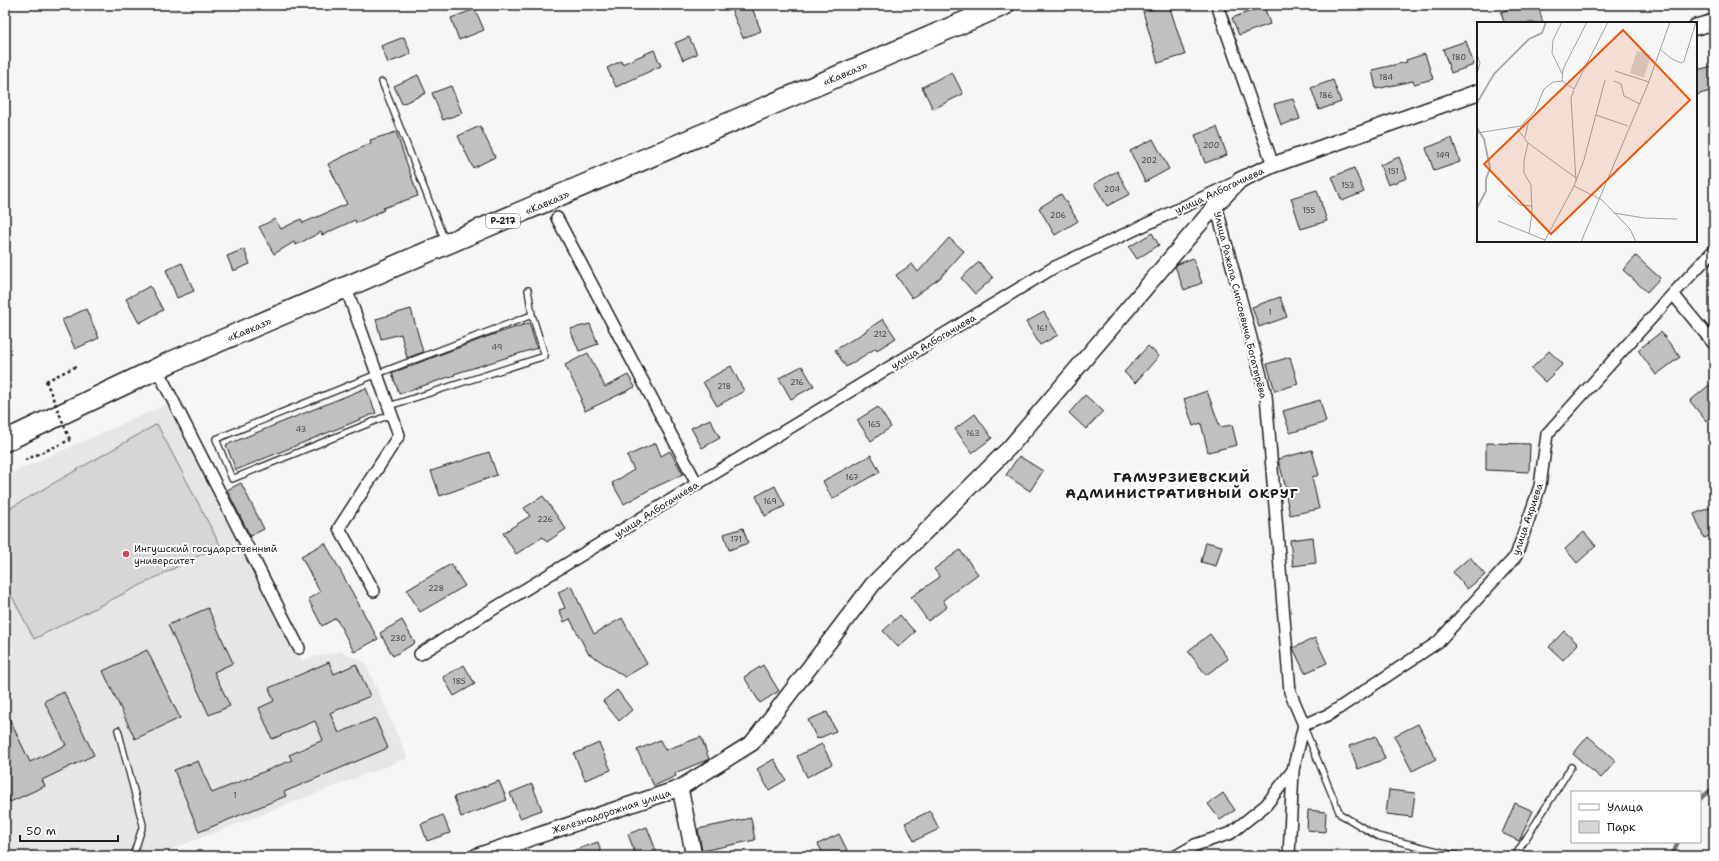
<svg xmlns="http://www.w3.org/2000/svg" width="1719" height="861" font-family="'Shantell Sans',sans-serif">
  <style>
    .built { fill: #e6e6e6 }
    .green { fill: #d6d6d6; stroke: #797979 }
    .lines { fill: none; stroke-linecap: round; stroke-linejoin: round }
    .stream { stroke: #727272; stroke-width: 4 }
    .building { fill: #c0c0c0; stroke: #1c1c1c }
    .lane-casing { stroke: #1c1c1c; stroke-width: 8 }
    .street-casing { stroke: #1c1c1c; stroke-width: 14 }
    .secondary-casing { stroke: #1c1c1c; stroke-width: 18 }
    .highway-casing { stroke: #1c1c1c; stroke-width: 23 }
    .path { stroke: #1c1c1c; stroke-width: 2.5; stroke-dasharray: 3 3; stroke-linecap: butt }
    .lane { stroke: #fff; stroke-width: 5.5 }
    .street { stroke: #fff; stroke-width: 11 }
    .secondary { stroke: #fff; stroke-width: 15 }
    .highway { stroke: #fff; stroke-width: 20 }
    .path-bridge { stroke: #1c1c1c; stroke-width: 2.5; stroke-dasharray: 3 3; stroke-linecap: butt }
    .poi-dot { fill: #d1495b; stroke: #fff; stroke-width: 1.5 }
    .labels { text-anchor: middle; stroke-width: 4; stroke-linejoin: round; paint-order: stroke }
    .number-label { font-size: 8px; fill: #454545 }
    .shield { fill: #fff; stroke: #606060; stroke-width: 1 }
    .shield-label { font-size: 9px; font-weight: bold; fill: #1c1c1c }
    .street-label { font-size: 10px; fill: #1c1c1c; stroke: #fff }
    .poi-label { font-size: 10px; fill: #1c1c1c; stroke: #fff; text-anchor: start }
    .district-label { font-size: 14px; font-weight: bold; letter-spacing: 1px; fill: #1c1c1c; stroke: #fff }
    .inset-river { fill: none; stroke: #acacac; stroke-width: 2 }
    .inset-road { fill: none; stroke: #9f9f9f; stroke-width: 1 }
    .view { fill: #e8590c; fill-opacity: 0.15; stroke: #e8590c; stroke-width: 2 }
    .inset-edge { fill: none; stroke: #1c1c1c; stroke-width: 2 }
  </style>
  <rect width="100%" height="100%" fill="#f6f6f6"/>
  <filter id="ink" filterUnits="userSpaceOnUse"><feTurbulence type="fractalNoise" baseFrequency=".025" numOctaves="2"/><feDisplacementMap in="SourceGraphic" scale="8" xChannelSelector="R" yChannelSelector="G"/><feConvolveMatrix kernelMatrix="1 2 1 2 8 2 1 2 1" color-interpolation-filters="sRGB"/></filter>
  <g filter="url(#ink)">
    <path class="built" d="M 169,403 L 302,660 L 340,651 L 365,662 L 408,758 L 154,856 L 5,856 L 5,657 L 15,652 L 5,632 L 5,476 Z"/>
    <path class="green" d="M 157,424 L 220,545 L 34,639 L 5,583 L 5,511 Z"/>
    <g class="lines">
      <path class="stream" d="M 1700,799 L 1714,787
        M 1672,856 L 1678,842"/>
    </g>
    <path class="building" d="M 741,5 L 751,5 L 761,31 L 743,38 L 731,9 Z
      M 1165,5 L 1169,5 L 1185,55 L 1158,63 L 1143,12 Z
      M 1522,5 L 1538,5 L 1543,23 L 1504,23 L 1501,12 Z
      M 1264,6 L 1270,24 L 1239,35 L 1232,18 Z
      M 475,9 L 484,30 L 459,40 L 451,18 Z
      M 404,37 L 411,54 L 388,63 L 381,46 Z
      M 689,37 L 697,54 L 683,60 L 675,43 Z
      M 1466,41 L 1474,65 L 1451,73 L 1443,49 Z
      M 654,50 L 661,66 L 616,87 L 607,68 L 621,61 L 622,64 Z
      M 1425,54 L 1433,79 L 1414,84 L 1413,81 L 1376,89 L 1372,70 L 1407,62 L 1406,60 Z
      M 1714,66 L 1714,90 L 1696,95 L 1696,70 Z
      M 952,72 L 963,94 L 933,109 L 922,87 Z
      M 418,75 L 426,93 L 402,104 L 394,86 Z
      M 1333,80 L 1341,102 L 1319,110 L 1311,88 Z
      M 451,86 L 462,113 L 443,120 L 432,93 Z
      M 1293,99 L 1300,119 L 1281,125 L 1274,104 Z
      M 480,126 L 495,157 L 473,168 L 458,136 Z
      M 1217,127 L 1227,155 L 1205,163 L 1195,135 Z
      M 396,132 L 418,196 L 383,208 L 384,210 L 356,223 L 355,220 L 322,235 L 321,232 L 296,245 L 294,242 L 274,254 L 259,227 L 275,219 L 281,229 L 301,219 L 303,223 L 347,204 L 328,164 L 371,143 L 370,140 Z
      M 1452,138 L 1460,162 L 1434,171 L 1426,148 Z
      M 1153,139 L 1169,169 L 1145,182 L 1130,151 Z
      M 1399,157 L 1407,178 L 1388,185 L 1380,165 Z
      M 1354,168 L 1364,192 L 1342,201 L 1332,177 Z
      M 1117,171 L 1130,194 L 1107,206 L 1094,184 Z
      M 1317,190 L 1327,221 L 1301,229 L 1291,198 Z
      M 1061,194 L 1078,221 L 1055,235 L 1039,208 Z
      M 1152,233 L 1159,245 L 1137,259 L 1129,247 Z
      M 949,238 L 964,251 L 940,278 L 912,298 L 896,275 L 912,264 L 918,272 Z
      M 244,249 L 250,264 L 233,271 L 227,256 Z
      M 1636,256 L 1660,278 L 1647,292 L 1623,270 Z
      M 1193,258 L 1202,283 L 1184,290 L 1175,266 L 1178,264 Z
      M 979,262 L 993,278 L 975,294 L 961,278 Z
      M 182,263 L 194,291 L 177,298 L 166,270 Z
      M 150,286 L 163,310 L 139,323 L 126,299 Z
      M 1280,297 L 1287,317 L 1259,327 L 1252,307 Z
      M 86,309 L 99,338 L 75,349 L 62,320 Z
      M 411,309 L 423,352 L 407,358 L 401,334 L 381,339 L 376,319 Z
      M 1044,312 L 1058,335 L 1040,345 L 1026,322 Z
      M 883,319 L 896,338 L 877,350 L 876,348 L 846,367 L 835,350 L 865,332 L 865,331 Z
      M 529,323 L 537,348 L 454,374 L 455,375 L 399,394 L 392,373 L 489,336 Z
      M 590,324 L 598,344 L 579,351 L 570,329 Z
      M 1661,332 L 1680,357 L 1656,375 L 1638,350 Z
      M 1148,346 L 1159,356 L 1135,383 L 1124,372 Z
      M 1549,351 L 1563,364 L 1545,382 L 1531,369 Z
      M 588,353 L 605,387 L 628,375 L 635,387 L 585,411 L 580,400 L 582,399 L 565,365 Z
      M 1290,357 L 1298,384 L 1275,391 L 1267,364 Z
      M 731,366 L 744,391 L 717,406 L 703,382 Z
      M 802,366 L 814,386 L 791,399 L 779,378 Z
      M 1714,381 L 1714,414 L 1706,421 L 1690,401 Z
      M 366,388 L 376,413 L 236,470 L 226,445 Z
      M 1207,391 L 1220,427 L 1232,425 L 1237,445 L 1208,452 L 1201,423 L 1193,426 L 1184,399 Z
      M 1085,395 L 1103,411 L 1086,429 L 1069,413 Z
      M 1320,400 L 1326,422 L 1290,433 L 1283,411 Z
      M 878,407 L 891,427 L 871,441 L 857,420 Z
      M 975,414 L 992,438 L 972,453 L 955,429 Z
      M 710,419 L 720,438 L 702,448 L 691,428 Z
      M 656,443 L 661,456 L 670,451 L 683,474 L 649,490 L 624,504 L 612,483 L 634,470 L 627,456 Z
      M 1486,443 L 1530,444 L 1529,472 L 1486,470 Z
      M 1312,450 L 1319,475 L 1312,477 L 1319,509 L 1290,515 L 1285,492 L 1287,492 L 1278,459 Z
      M 489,452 L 497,475 L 440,496 L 431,471 Z
      M 871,455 L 880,472 L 832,499 L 823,481 Z
      M 1019,456 L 1043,471 L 1030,491 L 1006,475 Z
      M 241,483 L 264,529 L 250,536 L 227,490 Z
      M 775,486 L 785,506 L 765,516 L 756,496 Z
      M 543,496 L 566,529 L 547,542 L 543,537 L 516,554 L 503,533 L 530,516 L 524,508 Z
      M 1714,506 L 1714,534 L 1704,538 L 1694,514 Z
      M 743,528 L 748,543 L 729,550 L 724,534 Z
      M 1584,532 L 1596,546 L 1577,563 L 1565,549 Z
      M 1313,537 L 1316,563 L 1293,566 L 1290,540 Z
      M 1206,542 L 1222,546 L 1216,566 L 1201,562 Z
      M 325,543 L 378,639 L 354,652 L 336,618 L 322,626 L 308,599 L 320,592 L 301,556 Z
      M 960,550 L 978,574 L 943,600 L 947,607 L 928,621 L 911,597 L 940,577 L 934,569 Z
      M 1470,557 L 1485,575 L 1467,589 L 1453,572 Z
      M 451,564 L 465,586 L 420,612 L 407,590 Z
      M 571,586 L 594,634 L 622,618 L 647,664 L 625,677 L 588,653 L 570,619 L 564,622 L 559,610 L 565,608 L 558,592 Z
      M 208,608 L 233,663 L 214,672 L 230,706 L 209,715 L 168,625 Z
      M 900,615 L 915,632 L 898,647 L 883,631 Z
      M 402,620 L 415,643 L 393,656 L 380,633 Z
      M 1564,631 L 1578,644 L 1563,660 L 1549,647 Z
      M 1210,634 L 1228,659 L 1206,675 L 1188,651 Z
      M 1315,638 L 1327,663 L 1305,673 L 1293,648 Z
      M 147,650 L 180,718 L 135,739 L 103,671 Z
      M 329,662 L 334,674 L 356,664 L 370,696 L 330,713 L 339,733 L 375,718 L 388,748 L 284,792 L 286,796 L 199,832 L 174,770 L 198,761 L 212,793 L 292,760 L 289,755 L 323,740 L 315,721 L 272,739 L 259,708 L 274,701 L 269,688 Z
      M 464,665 L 475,684 L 454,696 L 443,677 Z
      M 763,665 L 779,691 L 760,703 L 744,677 Z
      M 617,690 L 632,710 L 619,721 L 603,701 Z
      M 64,692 L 94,755 L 42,780 L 45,786 L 10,802 L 5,791 L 5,710 L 30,762 L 66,745 L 44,701 Z
      M 827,712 L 836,731 L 817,739 L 808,720 Z
      M 1418,724 L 1436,759 L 1412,771 L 1394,736 Z
      M 1376,736 L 1385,759 L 1358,769 L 1349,746 Z
      M 1588,736 L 1616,761 L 1601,778 L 1573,754 Z
      M 701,737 L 709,759 L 675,773 L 676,776 L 654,786 L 637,750 L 660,740 L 665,750 Z
      M 599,743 L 611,770 L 585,780 L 574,754 Z
      M 822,744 L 832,764 L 807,777 L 797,756 Z
      M 774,759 L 786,780 L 769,790 L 757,769 Z
      M 499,781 L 507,800 L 461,817 L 454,797 Z
      M 532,784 L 542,810 L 520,818 L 510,793 Z
      M 1389,790 L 1415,793 L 1412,817 L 1386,814 Z
      M 1223,793 L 1235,810 L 1220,820 L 1208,804 Z
      M 1515,803 L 1533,811 L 1519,841 L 1502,833 Z
      M 1308,810 L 1326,812 L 1325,832 L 1307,830 Z
      M 930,811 L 939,829 L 914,841 L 905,823 Z
      M 443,815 L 450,833 L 427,841 L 421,824 Z
      M 751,818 L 755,840 L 702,851 L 698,829 Z
      M 647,827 L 658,856 L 636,856 L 628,834 Z
      M 839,834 L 850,856 L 824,856 L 818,844 Z
      M 598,842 L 602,856 L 564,856 L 563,854 Z"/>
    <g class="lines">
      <g class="lane-casing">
        <path id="lane" d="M 382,82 L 445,241
          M 389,406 L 545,356 L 532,315
          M 392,414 L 232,479 L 216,439 L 377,374 L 532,315 L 528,290
          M 1304,727 L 1340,814 L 1377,836 L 1458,856
          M 118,730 L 143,825 L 133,856
          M 1515,856 L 1571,767"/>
      </g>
      <g class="street-casing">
        <path id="street" d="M 1217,5 L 1273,165
          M 1216,205 L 1266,395 L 1290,692 L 1304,725 L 1293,770 L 1289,856
          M 557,218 L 697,484
          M 346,288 L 399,435 L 339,528 L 374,591
          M 1673,294 L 1714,344
          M 157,369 L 299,648
          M 420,654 L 697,484 L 1053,268 L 1234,183
          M 1304,725 L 1330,714 L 1438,642 L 1516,556 L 1540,486 L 1547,434 L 1673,294 L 1714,250
          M 1176,856 L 1195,845 L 1231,833 L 1266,805 L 1293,770"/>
      </g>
      <g class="secondary-casing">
        <path id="secondary" d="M 1696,27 L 1714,22
          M 680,788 L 752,743 L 873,584 L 1010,447 L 1216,205 L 1240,180 L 1273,165 L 1478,92
          M 477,856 L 680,788 L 694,856"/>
      </g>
      <g class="highway-casing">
        <path id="highway" d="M 5,441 L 171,362 L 1004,5"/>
      </g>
      <path class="path" d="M 46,381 L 77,366
        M 25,460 L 70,440"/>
      <use href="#lane" class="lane"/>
      <use href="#street" class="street"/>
      <use href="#secondary" class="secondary"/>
      <use href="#highway" class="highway"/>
      <path class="path-bridge" d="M 46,381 L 70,440"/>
    </g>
  </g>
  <circle class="poi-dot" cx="126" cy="554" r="4"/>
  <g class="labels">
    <g class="number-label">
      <text x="1459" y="60">180</text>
      <text x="1386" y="80">184</text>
      <text x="1326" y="98">186</text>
      <text x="1211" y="148">200</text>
      <text x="1443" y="158">149</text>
      <text x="1149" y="163">202</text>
      <text x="1393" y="174">151</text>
      <text x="1348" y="188">153</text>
      <text x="1112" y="192">204</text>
      <text x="1309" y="213">155</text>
      <text x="1058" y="218">206</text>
      <text x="1270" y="315">1</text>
      <text x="1042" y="331">161</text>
      <text x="880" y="337">212</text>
      <text x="497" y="350">49</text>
      <text x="797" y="385">216</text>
      <text x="724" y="389">218</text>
      <text x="874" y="427">165</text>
      <text x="301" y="432">43</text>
      <text x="973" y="436">163</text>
      <text x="852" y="480">167</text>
      <text x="770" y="504">169</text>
      <text x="545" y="522">226</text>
      <text x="736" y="542">171</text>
      <text x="436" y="591">228</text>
      <text x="398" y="641">230</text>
      <text x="459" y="684">185</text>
      <text x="235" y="798">1</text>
    </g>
    <rect class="shield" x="486" y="214" width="34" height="14" rx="3"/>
    <g class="shield-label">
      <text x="503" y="224">Р-217</text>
    </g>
    <g class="street-label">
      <text transform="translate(845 73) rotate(-23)" y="4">«Кавказ»</text>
      <text transform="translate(1219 190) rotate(-25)" y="4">улица Албогачиева</text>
      <text transform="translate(547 202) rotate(-23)" y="4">«Кавказ»</text>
      <text transform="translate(1241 305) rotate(76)" y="4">Улица Ражапа Сипсоевича Богатырёва</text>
      <text transform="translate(249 329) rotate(-23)" y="4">«Кавказ»</text>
      <text transform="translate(933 341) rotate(-31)" y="4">улица Албогачиева</text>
      <text transform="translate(656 509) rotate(-32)" y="4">улица Албогачиева</text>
      <text transform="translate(1527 519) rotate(-71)" y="4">улица Ахриева</text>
      <text transform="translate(611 811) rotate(-18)" y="4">Железнодорожная улица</text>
    </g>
    <g class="poi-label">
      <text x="134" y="552">Ингушский государственный<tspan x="134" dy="12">университет</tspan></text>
    </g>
    <g class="district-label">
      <text x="1182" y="482">ГАМУРЗИЕВСКИЙ<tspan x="1182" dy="16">АДМИНИСТРАТИВНЫЙ ОКРУГ</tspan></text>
    </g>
  </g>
  <g transform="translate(1477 22)">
    <rect width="220" height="220" fill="#f6f6f6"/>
    <path d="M 160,29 L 174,33 L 167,56 L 153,51 Z" fill="#d6d6d6"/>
    <path class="inset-river" d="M 0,81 L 17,52 L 52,17 L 65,11 L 69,0M 0,106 L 7,117 L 13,146 L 9,157 L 9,169 L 0,186"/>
    <path class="inset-road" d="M 85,0 L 76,18 L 75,31 L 85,52M 184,28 L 195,37 L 204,41 L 207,39 L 219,0M 0,32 L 3,41 L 0,52M 138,49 L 172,60M 85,59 L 86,47 L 110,0M 137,59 L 144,62 L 147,74 L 163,82M 97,68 L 94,76 L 99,159M 119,93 L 151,104M 40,106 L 51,121 L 99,156M 0,111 L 44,104 L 58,89 L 67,67 L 76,60 L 85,59 L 97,67 L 131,0M 48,115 L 52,98M 51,121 L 47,138 L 47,151 L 54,163 L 55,191 L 52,212M 97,164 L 125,178 L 153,207 L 159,220M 31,173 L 43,183 L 55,184M 137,191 L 167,196 L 200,197M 21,199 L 68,218M 67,220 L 97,164 L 107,138 L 128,58M 104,220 L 171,62 L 193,0"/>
    <path class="view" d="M 146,8 L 213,78 L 74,212 L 7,142 Z"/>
    <rect width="220" height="220" class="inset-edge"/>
  </g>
  <rect width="1719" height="861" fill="none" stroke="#fff" stroke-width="20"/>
  <rect x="10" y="10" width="1699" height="841" fill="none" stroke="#1c1c1c" stroke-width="1.5" filter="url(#ink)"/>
  <rect x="1571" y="791" width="130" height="52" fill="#ffffff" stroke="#a4a4a4"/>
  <rect x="1579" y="804" width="20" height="6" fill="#ffffff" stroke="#a4a4a4"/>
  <text x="1607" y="811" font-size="12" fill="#1c1c1c">Улица</text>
  <rect x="1579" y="821" width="20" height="12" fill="#d6d6d6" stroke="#a4a4a4"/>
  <text x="1607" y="831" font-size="12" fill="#1c1c1c">Парк</text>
  <path d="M20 835v6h98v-6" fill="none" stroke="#1c1c1c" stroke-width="2"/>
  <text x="26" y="835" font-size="12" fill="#1c1c1c" stroke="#ffffff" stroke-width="3" paint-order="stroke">50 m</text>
</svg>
